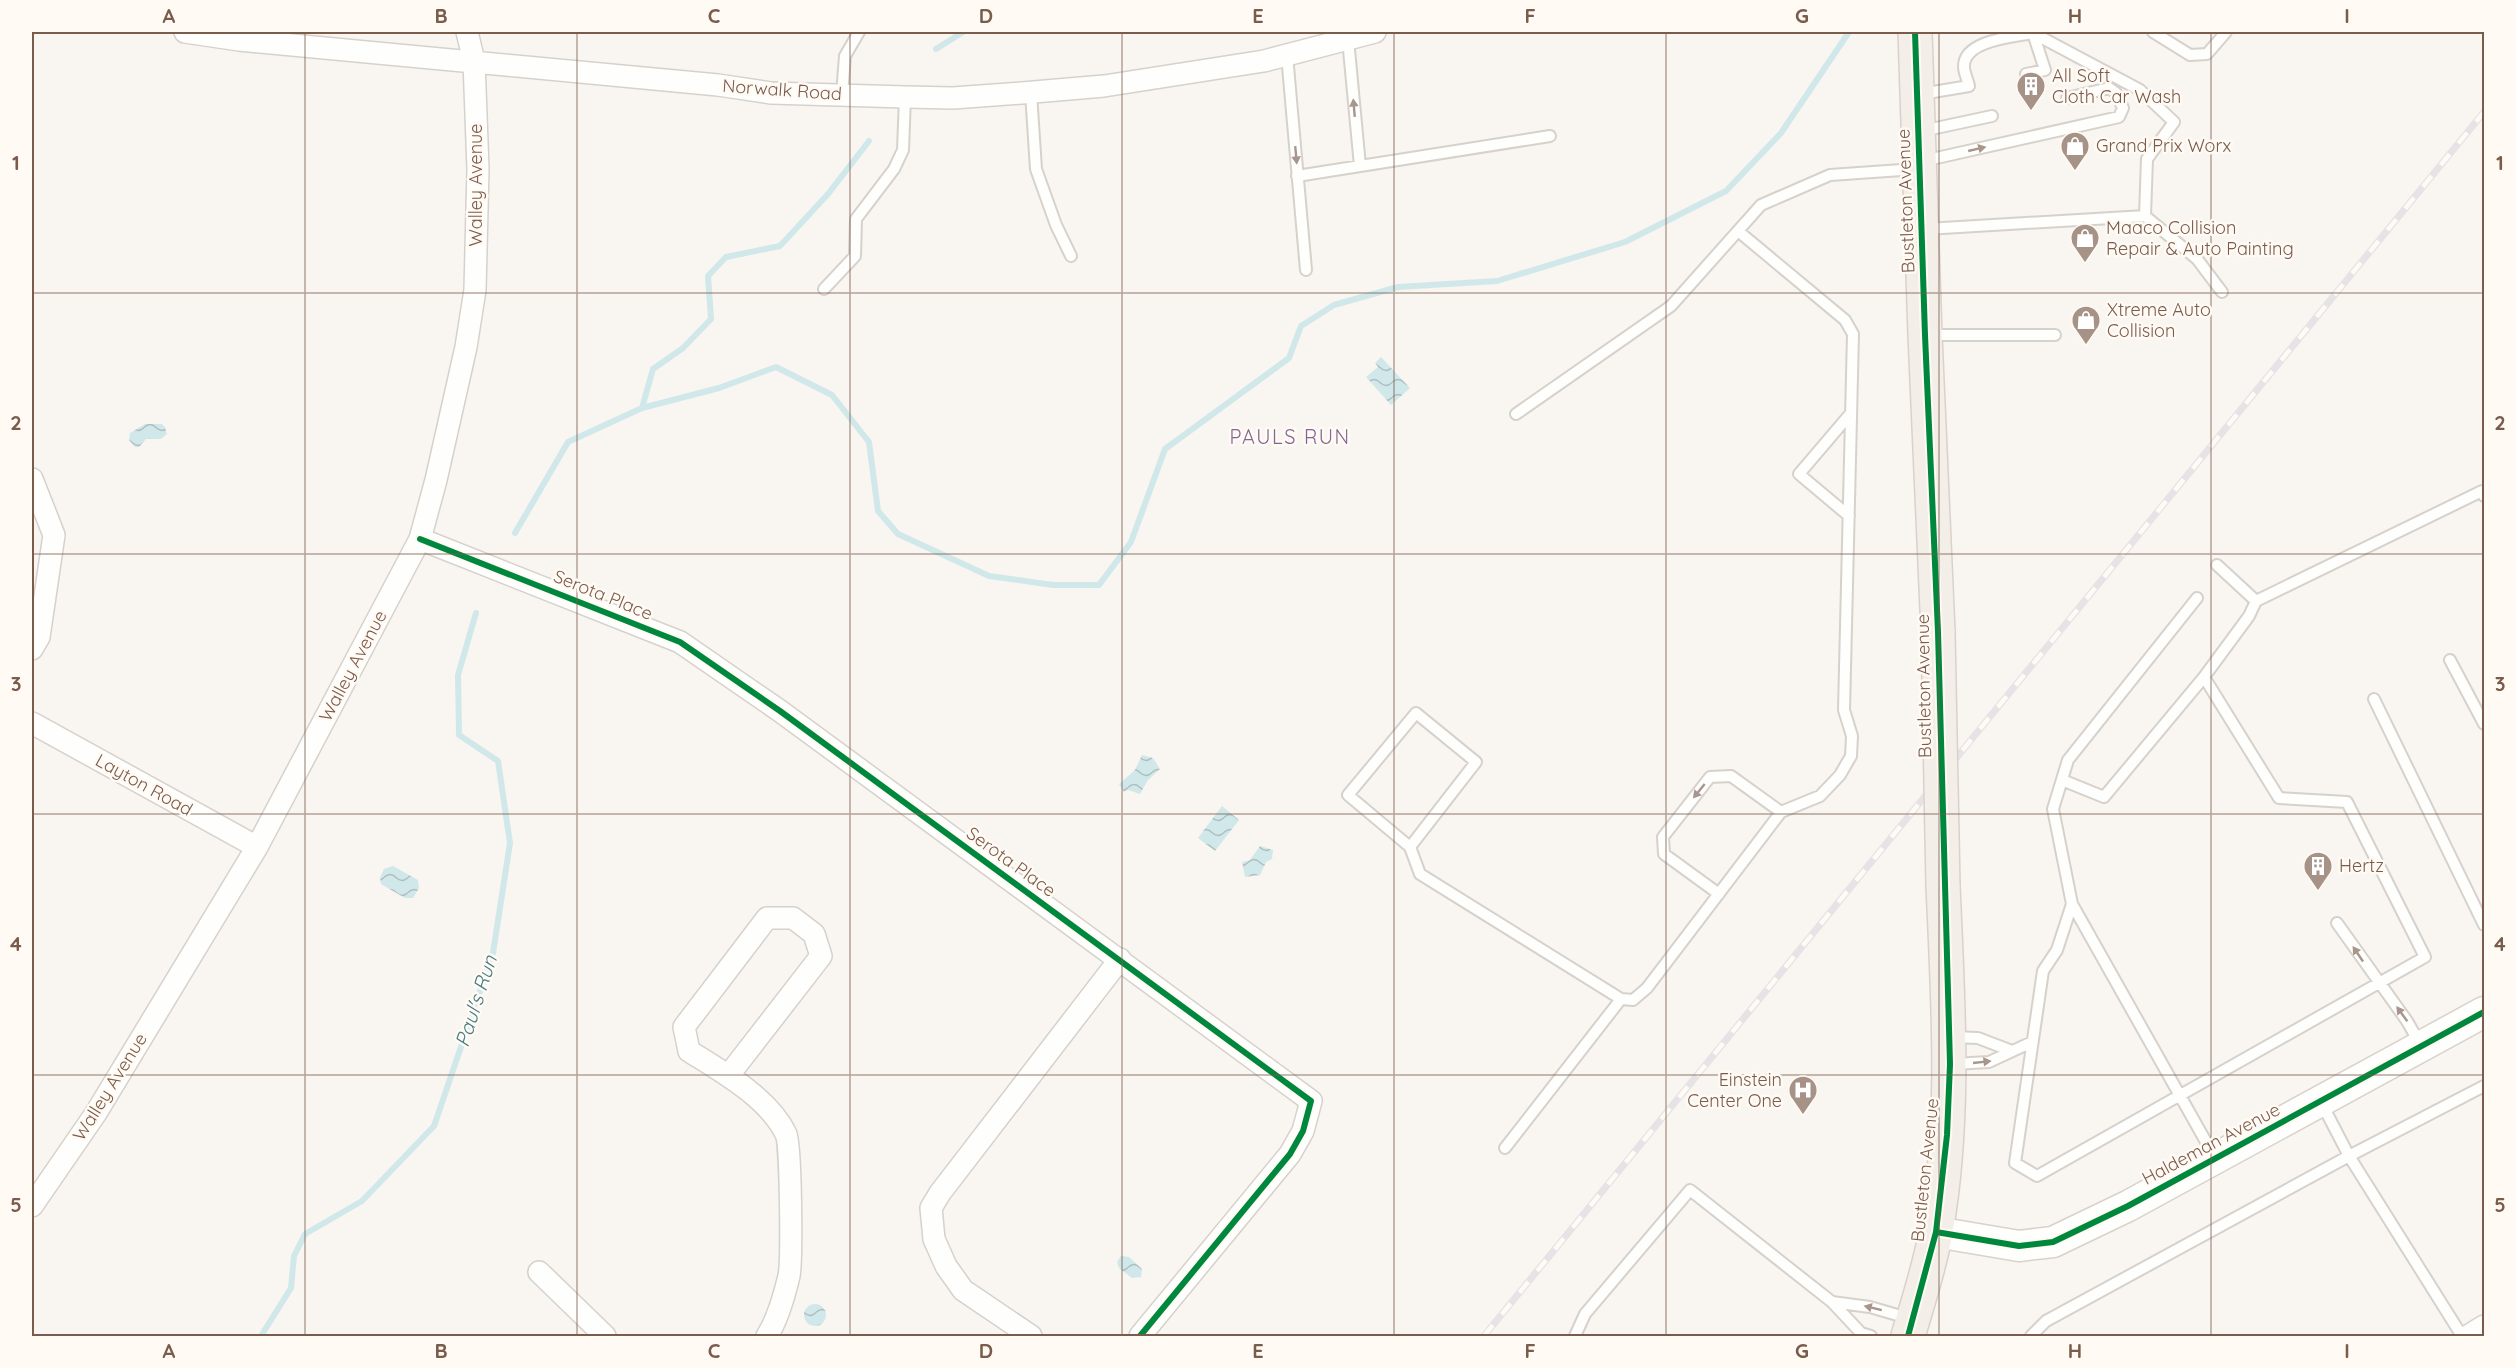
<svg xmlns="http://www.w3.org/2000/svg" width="2516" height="1368" font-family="Quicksand,sans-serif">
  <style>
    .water { fill: url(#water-waves) }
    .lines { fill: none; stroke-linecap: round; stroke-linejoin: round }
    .stream { stroke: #d0e8ea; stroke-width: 6 }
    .service-casing { stroke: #d7d1cb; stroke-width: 14 }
    .minor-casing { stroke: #d7d1cb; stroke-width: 24 }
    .secondary-casing { stroke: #d9d2cb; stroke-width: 33 }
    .primary-casing { stroke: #dad1cc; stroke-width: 36 }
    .service { stroke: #fefefd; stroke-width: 10 }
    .minor { stroke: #fefefd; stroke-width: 21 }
    .secondary { stroke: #fefefd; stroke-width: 30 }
    .primary { stroke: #f3eee8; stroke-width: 33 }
    .rail-casing { stroke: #e6e3e7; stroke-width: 7 }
    .rail { stroke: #fffaf3; stroke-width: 4.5; stroke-dasharray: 14; stroke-linecap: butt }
    .primary-bridge-casing { stroke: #dad1cc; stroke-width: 36; stroke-linecap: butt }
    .primary-bridge { stroke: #f3eee8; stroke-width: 33 }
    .cycleway-casing { stroke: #fffaf3; stroke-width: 10 }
    .cycleway { stroke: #00873e; stroke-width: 6 }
    .oneway { fill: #a8958b }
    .grid { fill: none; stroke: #7a5c4d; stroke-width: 1.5; stroke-opacity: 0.55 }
    .labels { text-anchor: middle; stroke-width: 5; stroke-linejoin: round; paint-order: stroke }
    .poi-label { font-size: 18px; fill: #7a5c4d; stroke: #fffaf3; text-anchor: start }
    .street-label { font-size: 18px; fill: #7a5c4d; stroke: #fffaf3 }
    .neighbourhood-label { font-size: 20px; letter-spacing: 1.5px; fill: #846695; stroke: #fffaf3 }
    .water-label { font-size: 20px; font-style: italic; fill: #437c86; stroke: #fffaf3 }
    .neatline { fill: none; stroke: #7a5c4d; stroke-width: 2 }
    .grid-label { font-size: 20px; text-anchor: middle; font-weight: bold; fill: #7a5c4d }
  </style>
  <defs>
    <pattern id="water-waves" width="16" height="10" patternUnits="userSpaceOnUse" patternTransform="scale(1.5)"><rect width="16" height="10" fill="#d0e8ea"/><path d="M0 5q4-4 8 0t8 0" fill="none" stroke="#aebfc0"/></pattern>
  </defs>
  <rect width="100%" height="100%" fill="#f9f5f0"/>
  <path class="water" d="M 1381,357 L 1410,388 L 1391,405 L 1366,377 L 1378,367 L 1375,363 Z
    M 145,424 L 162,424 L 165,427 L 167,434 L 161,439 L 146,439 L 139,447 L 135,447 L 129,440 L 130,433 Z
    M 1142,755 L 1153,758 L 1160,769 L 1148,780 L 1140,794 L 1128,790 L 1124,792 L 1119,784 L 1135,770 Z
    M 1222,806 L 1239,820 L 1215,851 L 1198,838 Z
    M 1260,846 L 1273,850 L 1272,859 L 1266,862 L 1260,875 L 1245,877 L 1242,862 L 1250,860 Z
    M 393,866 L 418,880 L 419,888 L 413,898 L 405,898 L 381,884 L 380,878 L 384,869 Z
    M 1121,1256 L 1129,1257 L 1142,1269 L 1141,1277 L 1132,1278 L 1119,1268 L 1117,1262 Z
    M804 1315a11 11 0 1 1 22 0a11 11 0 1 1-22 0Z"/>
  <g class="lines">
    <path class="stream" d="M 936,49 L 963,32
      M 642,408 L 653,369 L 683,348 L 711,319 L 708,276 L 726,257 L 780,246 L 828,194 L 869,141
      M 515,533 L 568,442 L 642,408 L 719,388 L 776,367 L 832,395 L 869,442 L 878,511 L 898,534 L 989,576 L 1053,585 L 1099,585 L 1131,542 L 1165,449 L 1289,358 L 1301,326 L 1334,305 L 1398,287 L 1497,281 L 1625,242 L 1726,191 L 1781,133 L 1849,32
      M 261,1336 L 291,1288 L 294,1256 L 305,1234 L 362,1201 L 434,1126 L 493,953 L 510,843 L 498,761 L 459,735 L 458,675 L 476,613"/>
    <g class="service-casing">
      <path id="service" d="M 2153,32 L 2190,55 L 2207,54 L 2226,32
        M 1348,39 L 1360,166
        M 1287,55 L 1306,270
        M 2026,74 L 2045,70 L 2033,33
        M 1031,93 L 1036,169 L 1056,225 L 1071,256
        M 1921,94 L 1969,86 C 1968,80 1964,73 1964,67 C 1963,40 2014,37 2033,33 L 2140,90 L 2174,122 L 2147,159 L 2145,216
        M 842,95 L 845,56 L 859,32
        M 1922,131 L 1992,116
        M 1923,161 L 2119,117 L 2123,108 L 2116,93 L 2109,88 L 2067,98
        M 1297,176 L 1550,136
        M 1926,229 L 2145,216 L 2197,259 L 2222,292
        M 824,289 L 855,256 L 856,219 L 894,169 L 903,150 L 905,97
        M 1928,335 L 2055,335
        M 1516,414 L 1671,306 L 1761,205 L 1830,175 L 1916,169
        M 1849,516 L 1799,474 L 1851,413
        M 2197,598 L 2068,760 L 2053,809 L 2072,904 L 2214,1156
        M 2256,601 L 2482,491 L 2484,496
        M 2450,660 L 2484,724
        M 2374,699 L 2484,925
        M 2062,780 L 2104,797 L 2204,677 L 2249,616 L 2256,601 L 2217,565
        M 1410,847 L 1476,762 L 1416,713 L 1348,795 L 1410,847 L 1420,874 L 1621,999 L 1633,1000 L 1647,988 L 1781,812 L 1820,796 L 1840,775 L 1851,756 L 1852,736 L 1844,710 L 1853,334 L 1845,320 L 1738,231
        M 1719,894 L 1664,854 L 1663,837 L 1710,777 L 1731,776 L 1781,812
        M 2072,904 L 2057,950 L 2043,971 L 2015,1163 L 2037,1176 L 2425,957 L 2347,802 L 2279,798 L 2204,677
        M 2337,923 L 2407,1021 L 2420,1044
        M 1951,1037 L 1978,1038 L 2012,1051
        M 1953,1064 L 1989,1062 L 2032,1042
        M 2321,1102 L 2349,1156 L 2462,1336
        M 1505,1148 L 1621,999
        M 1832,1302 L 1870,1307 L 1911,1319
        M 1575,1336 L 1585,1314 L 1690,1190 L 1832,1302 L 1861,1333 L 1871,1336
        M 2031,1336 L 2046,1321 L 2349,1156 L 2484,1086"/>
    </g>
    <g class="minor-casing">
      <path id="minor" d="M 185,32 L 239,40 L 718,85 L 771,93 L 905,97 L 953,98 L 1022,93 L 1104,86 L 1264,61 L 1375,32
        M 32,479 L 54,535 L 39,637 L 32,649
        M 420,539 L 680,642 L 780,711 L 1311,1101 L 1303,1131 L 1290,1154 L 1140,1336
        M 32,723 L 257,847
        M 728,1076 L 821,956 L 814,934 L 793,918 L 767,918 L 684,1027 L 689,1051 C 721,1071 769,1098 786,1134 C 791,1145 792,1261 789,1276 C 784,1297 778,1319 767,1336
        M 32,1206 L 96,1113 L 257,847 L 420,539 L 436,480 L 466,347 L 475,290 L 478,169 L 474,61 L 467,32
        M 539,1272 L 605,1336
        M 1031,1336 L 963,1290 L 946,1266 L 934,1239 L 931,1208 L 940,1193 L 1120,959
        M 2468,1336 L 2484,1326"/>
    </g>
    <g class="secondary-casing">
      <path id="secondary" d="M 1936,1232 L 2019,1246 L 2053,1242 L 2128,1206 L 2484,1012"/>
    </g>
    <g class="primary-casing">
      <path id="primary" d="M 1915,32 L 1925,335 L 1938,632
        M 1908,1336 C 1918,1302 1930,1266 1936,1231 C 1956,1117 1948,1001 1943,886"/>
    </g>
    <use href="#service" class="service"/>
    <use href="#minor" class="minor"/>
    <use href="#secondary" class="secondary"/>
    <use href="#primary" class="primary"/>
    <g class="rail-casing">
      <path id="rail" d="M 1484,1336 L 2484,112"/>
    </g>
    <use href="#rail" class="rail"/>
    <g class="primary-bridge-casing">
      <path id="primary-bridge" d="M 1938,632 L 1943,886"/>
    </g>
    <use href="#primary-bridge" class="primary-bridge"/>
    <g class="cycleway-casing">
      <path id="cycleway" d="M 420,539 L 680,642 L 780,711 L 1311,1101 L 1303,1131 L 1290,1154 L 1140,1336
        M 1936,1232 L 2019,1246 L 2053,1242 L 2128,1206 L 2484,1012
        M 1908,1336 L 1936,1232 L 1947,1135 L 1950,1064 L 1938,632 L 1925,335 L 1915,32"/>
    </g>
    <use href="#cycleway" class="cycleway"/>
  </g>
  <defs><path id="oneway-solid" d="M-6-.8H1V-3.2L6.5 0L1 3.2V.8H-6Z" transform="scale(1.5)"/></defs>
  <g class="oneway">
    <use href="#oneway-solid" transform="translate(1354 108) rotate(-95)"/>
    <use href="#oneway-solid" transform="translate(1977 149) rotate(-13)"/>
    <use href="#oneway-solid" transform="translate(1296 155) rotate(85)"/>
    <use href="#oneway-solid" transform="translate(1699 791) rotate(129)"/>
    <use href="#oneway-solid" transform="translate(2358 954) rotate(-124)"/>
    <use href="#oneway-solid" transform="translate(2402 1014) rotate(-126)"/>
    <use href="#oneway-solid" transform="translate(1982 1062) rotate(-6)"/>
    <use href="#oneway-solid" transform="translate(1873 1308) rotate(-166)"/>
  </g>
  <path class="grid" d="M 305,32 L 305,1336M 577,32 L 577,1336M 850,32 L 850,1336M 1122,32 L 1122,1336M 1394,32 L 1394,1336M 1666,32 L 1666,1336M 1939,32 L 1939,1336M 2211,32 L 2211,1336M 32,293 L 2484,293M 32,554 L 2484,554M 32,814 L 2484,814M 32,1075 L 2484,1075"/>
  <defs>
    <g id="building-pin" transform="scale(1.5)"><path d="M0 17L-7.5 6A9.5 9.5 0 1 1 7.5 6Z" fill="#a69286" stroke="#fffaf3"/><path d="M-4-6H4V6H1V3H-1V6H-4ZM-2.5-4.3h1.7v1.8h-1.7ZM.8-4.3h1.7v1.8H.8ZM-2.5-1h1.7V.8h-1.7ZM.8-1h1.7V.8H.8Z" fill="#fff"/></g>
    <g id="shop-pin" transform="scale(1.5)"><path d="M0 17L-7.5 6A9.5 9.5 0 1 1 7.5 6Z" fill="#a69286" stroke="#fffaf3"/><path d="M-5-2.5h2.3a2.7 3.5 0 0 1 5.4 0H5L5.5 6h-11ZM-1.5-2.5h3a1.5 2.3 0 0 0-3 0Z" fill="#fff"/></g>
    <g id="hospital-pin" transform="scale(1.5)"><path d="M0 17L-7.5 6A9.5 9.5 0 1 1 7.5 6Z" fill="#a69286" stroke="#fffaf3"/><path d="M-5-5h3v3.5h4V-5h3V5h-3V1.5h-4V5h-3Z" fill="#fff"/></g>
  </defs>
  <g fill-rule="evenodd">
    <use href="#building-pin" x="2031" y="86"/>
    <use href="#shop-pin" x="2075" y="146"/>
    <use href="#shop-pin" x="2085" y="238"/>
    <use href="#shop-pin" x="2086" y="320"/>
    <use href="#building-pin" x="2318" y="866"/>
    <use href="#hospital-pin" x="1803" y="1090"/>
  </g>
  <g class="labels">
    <g class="poi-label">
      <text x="2052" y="82">All Soft<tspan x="2052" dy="21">Cloth Car Wash</tspan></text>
      <text x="2096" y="152">Grand Prix Worx</text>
      <text x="2106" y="234">Maaco Collision<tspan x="2106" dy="21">Repair &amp; Auto Painting</tspan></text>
      <text x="2107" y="316">Xtreme Auto<tspan x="2107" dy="21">Collision</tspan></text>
      <text x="2339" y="872">Hertz</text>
      <text x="1782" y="1086" text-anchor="end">Einstein<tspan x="1782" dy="21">Center One</tspan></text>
    </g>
    <g class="street-label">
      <text transform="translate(782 90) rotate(4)" y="6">Norwalk Road</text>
      <text transform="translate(476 185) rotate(-90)" y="6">Walley Avenue</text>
      <text transform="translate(1906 201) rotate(-92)" y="6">Bustleton Avenue</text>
      <text transform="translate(603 595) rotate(22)" y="6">Serota Place</text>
      <text transform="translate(353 666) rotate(-62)" y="6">Walley Avenue</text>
      <text transform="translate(1924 686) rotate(-91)" y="6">Bustleton Avenue</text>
      <text transform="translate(144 785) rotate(29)" y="6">Layton Road</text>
      <text transform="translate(1011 862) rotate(36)" y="6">Serota Place</text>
      <text transform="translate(110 1087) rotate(-58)" y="6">Walley Avenue</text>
      <text transform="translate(2211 1144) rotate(-28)" y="6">Haldeman Avenue</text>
      <text transform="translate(1925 1170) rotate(-84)" y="6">Bustleton Avenue</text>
    </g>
    <g class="neighbourhood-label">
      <text x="1290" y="444">PAULS RUN</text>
    </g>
    <g class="water-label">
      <text transform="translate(476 1001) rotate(-72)" y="7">Paul's Run</text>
    </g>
  </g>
  <rect width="2516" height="1368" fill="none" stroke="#fffaf3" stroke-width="66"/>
  <rect x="33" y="33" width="2450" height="1302" class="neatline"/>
  <g class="grid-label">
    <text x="169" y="23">A</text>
    <text x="441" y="23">B</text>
    <text x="714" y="23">C</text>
    <text x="986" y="23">D</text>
    <text x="1258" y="23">E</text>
    <text x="1530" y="23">F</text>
    <text x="1802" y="23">G</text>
    <text x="2075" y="23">H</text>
    <text x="2347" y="23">I</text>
    <text x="16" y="170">1</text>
    <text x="2500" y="170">1</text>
    <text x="16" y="430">2</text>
    <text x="2500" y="430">2</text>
    <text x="16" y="691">3</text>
    <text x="2500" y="691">3</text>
    <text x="16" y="951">4</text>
    <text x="2500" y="951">4</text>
    <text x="16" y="1212">5</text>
    <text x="2500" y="1212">5</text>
    <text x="169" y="1358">A</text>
    <text x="441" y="1358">B</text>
    <text x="714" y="1358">C</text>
    <text x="986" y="1358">D</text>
    <text x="1258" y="1358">E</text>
    <text x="1530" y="1358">F</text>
    <text x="1802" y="1358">G</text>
    <text x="2075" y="1358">H</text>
    <text x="2347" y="1358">I</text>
  </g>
</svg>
